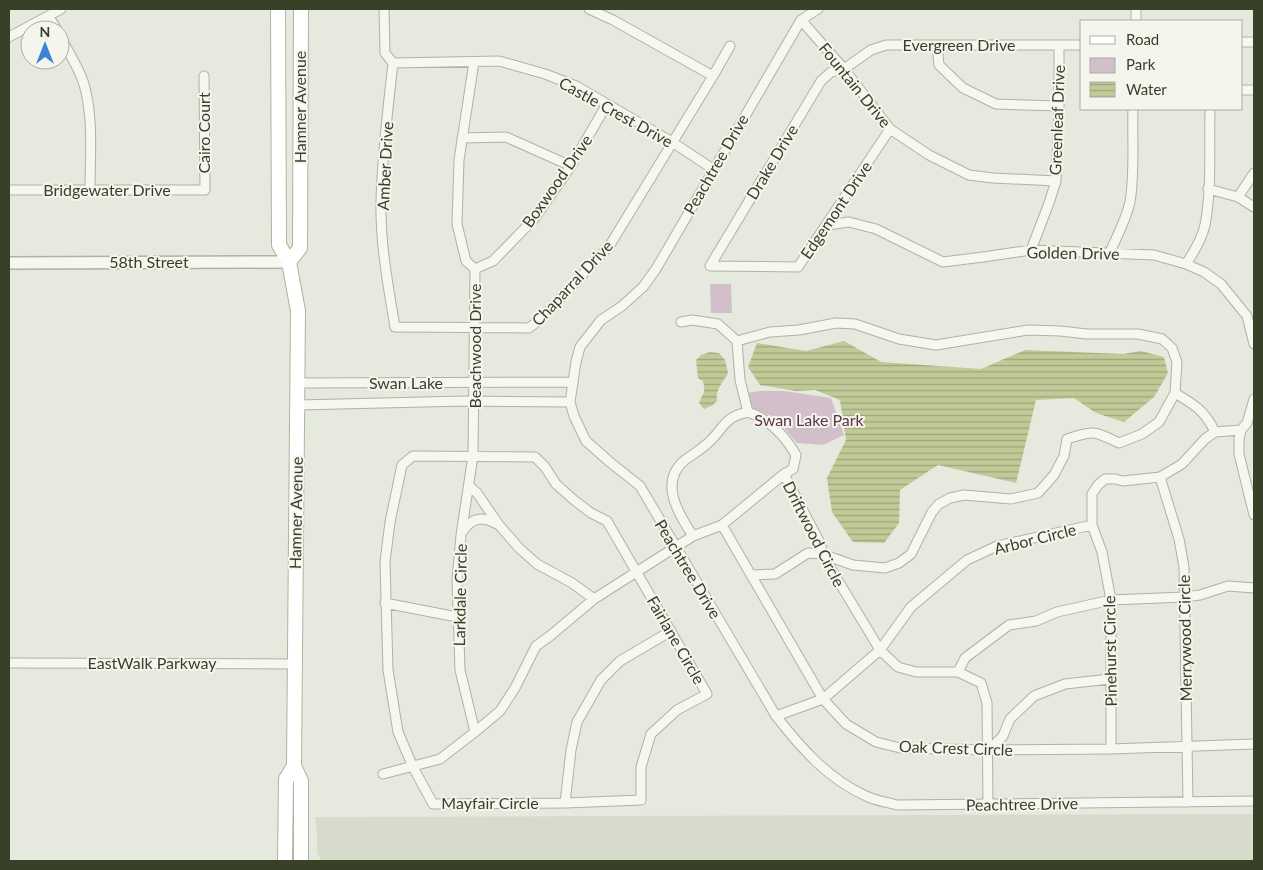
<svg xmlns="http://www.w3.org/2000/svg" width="1263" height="870" font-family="Lato,sans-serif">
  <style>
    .built { fill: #d6dbcc }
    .green { fill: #d3bfca }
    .water { fill: url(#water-rules) }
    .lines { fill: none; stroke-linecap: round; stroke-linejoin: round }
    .minor-casing { stroke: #aeb3a3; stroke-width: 11 }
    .tertiary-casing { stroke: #aeb3a3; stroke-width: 14 }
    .primary-casing { stroke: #aeb59d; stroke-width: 16 }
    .minor { stroke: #f5f7f1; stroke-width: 9 }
    .tertiary { stroke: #f5f7f1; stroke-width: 11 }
    .primary { stroke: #fff; stroke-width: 14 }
    .labels { text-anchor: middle; stroke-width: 4; stroke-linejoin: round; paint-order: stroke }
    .street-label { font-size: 16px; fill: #384027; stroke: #f4f6ee }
    .park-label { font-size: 16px; fill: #5c3348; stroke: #f4f6ee }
  </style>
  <defs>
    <pattern id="water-rules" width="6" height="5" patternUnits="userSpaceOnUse" patternTransform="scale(1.25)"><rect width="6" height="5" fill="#c0ca97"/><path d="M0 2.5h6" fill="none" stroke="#9da57b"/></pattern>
  </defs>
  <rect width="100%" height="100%" fill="#e6e9de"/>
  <path class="built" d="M 1254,814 L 1254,861 L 322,861 L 317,853 L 317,831 L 315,817 Z"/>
  <path class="green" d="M 710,284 L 731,284 L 732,313 L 711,313 Z
    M 760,391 L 784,391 L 831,398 L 844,435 L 823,445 L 797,443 L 775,417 L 752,409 L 747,393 Z"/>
  <path class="water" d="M 844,341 L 881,362 L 981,369 L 1025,350 L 1123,354 L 1141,351 L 1164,357 L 1168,373 L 1154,397 L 1124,422 L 1096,413 L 1074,398 L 1036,400 L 1016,483 L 938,465 L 900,490 L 899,523 L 884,543 L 853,542 L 832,512 L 827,478 L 846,440 L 840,400 L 815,390 L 796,391 L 760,385 L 748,367 L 757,343 L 806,351 Z
    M 710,352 L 719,353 L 725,360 L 728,373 C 723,383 715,389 717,401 L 713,405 L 704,409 L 699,403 C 703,392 706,395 703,381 L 698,378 L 696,360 L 701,355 Z"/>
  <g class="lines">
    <g class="minor-casing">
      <path id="minor" d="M 384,9 L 385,53 L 393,63 C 388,108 382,155 381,201 C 380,243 388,285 395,327 L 529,328 L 542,318 L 610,245 L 713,76 L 730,46
        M 589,9 L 613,20 L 713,76
        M 818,9 L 801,20 L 656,269 L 643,287 L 622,306 L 601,320 L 580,347 L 576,362 L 570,402 L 574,416 L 586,441 L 611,463 L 640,486 L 776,716 C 801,748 828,779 866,796 C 876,801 887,802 897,805 L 1254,801
        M 1136,9 L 1136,21
        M 49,17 L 57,30
        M 801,20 L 844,69 L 890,129 L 929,155 L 969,175 L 993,178 L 1056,181
        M 60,36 C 68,51 77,65 83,81 C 94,115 90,154 90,190
        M 9,37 L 61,9
        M 1242,42 L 1254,42
        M 937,45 L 939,65 L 963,88 L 996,104 L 1059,106
        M 474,62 L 459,160 L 457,224 L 466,261 L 475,269 L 473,456 L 461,535 L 457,580 L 460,670 L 475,732
        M 393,63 L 499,61 L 545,74 L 576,86 L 672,142 L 713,169
        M 1242,90 L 1254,90
        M 890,129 L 798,267 L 710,266 L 821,81 L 831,72 L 844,69 L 871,50 L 886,45 L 1082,45
        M 462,138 L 506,137 L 571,166
        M 1208,189 L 1238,197 L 1254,207
        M 9,190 L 205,190 L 204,76
        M 1238,197 L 1254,173
        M 827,225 L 849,222 L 876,229 L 943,262 L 983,257 L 1031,250 L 1154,255 L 1186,264 L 1204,272 L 1221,284 L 1247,316 L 1254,344
        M 1031,250 L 1049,203 L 1056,181 L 1059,106 L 1059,45
        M 1110,252 C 1117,236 1126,220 1130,202 C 1135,172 1132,139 1133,109
        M 1186,264 C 1194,252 1202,239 1205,225 C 1212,188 1209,147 1210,109
        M 475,269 L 493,261 L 534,219 L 571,166 L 607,104
        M 681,322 L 692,320 L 718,324 L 737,341 L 740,380 L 748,412
        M 737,341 L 770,332 L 799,330 L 836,323 L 855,324 L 899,339 L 936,345 L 1028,330 L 1060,331 L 1087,334 L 1138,334 L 1162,339 L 1172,348 L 1177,362 L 1175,393
        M 298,383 L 573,382
        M 1175,393 C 1195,405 1205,411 1215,432
        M 1254,399 L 1247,423 L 1241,430 L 1239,439 L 1239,454 L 1254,515
        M 298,405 L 465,401 L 570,402
        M 748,412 C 769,419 785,436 796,455 L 793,469 L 784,474 L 722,525 L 693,536 C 679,515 658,482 685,460 C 693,454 702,449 709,442 C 725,427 724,417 748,412 Z
        M 413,456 L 535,457 L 545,467 L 556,484 L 574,500 L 591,513 L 607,521 L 707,694 L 677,710 L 651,734 L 641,767 L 641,800 L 565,803 L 433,804 L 413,767 L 398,732 L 388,670 L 385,562 L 390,522 L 402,465 Z
        M 784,474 L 821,545 L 822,554 L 880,650 L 898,667 L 916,672 L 958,672 L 981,683 L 987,703 L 988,804
        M 1160,477 L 1179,539 L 1184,567 L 1188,802
        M 469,486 L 477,493 L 499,525 L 519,548 L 537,564 L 572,583 L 594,599
        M 722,525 L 823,699 L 846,724 L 876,742 L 900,748 L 989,750 L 1111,749 L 1254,744
        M 1092,525 L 1102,552 L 1111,600 L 1111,749
        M 462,532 C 473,517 481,516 497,524
        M 751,575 L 775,574 L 808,553 L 822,554 L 853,565 L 885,568 L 899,563 L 911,554 L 932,512 L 939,504 L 950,498 L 964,495 L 1011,499 L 1038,493 L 1054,475 L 1064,456 L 1067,439 C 1094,430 1094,431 1119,443 L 1142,434 L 1159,422 L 1175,393
        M 385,603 L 457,617
        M 9,663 L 295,664
        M 958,672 L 965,658 L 1009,625 L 1036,621 L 1057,612 L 1111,600 L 1184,597 L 1200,595 L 1228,586 L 1254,588
        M 776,716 L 823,699 L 880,650 L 911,607 L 967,560 L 997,546 L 1092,525 L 1092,494 L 1098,485 L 1105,479 L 1115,479 L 1123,481 L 1160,477 L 1182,464 L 1205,439 L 1215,432 L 1241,430
        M 989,750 L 1003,736 L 1010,719 L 1034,696 L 1065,684 L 1110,679
        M 383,774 L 440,759 L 475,732 L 500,711 L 515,688 L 536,646 L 550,636 L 594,599 L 693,536
        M 565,803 L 571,750 L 577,722 L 601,680 L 620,661 L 671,631"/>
    </g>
    <g class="tertiary-casing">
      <path id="tertiary" d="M 9,263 L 289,262"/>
    </g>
    <g class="primary-casing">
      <path id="primary" d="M 278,9 L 279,245 L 289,262 L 298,311 L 294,766 L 301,781 L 301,861
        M 289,262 L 300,248 L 301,9
        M 285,861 L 286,779 L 294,766"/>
    </g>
    <use href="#minor" class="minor"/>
    <use href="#tertiary" class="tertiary"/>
    <use href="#primary" class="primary"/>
  </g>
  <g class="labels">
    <g class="street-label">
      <text x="959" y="51">Evergreen Drive</text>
      <text transform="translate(855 85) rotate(51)" y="6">Fountain Drive</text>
      <text transform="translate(300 107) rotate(-90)" y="6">Hamner Avenue</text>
      <text transform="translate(616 112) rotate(29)" y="6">Castle Crest Drive</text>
      <text transform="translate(1057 120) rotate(-88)" y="6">Greenleaf Drive</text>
      <text transform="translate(204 133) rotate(-90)" y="6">Cairo Court</text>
      <text transform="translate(772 162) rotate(-59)" y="6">Drake Drive</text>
      <text transform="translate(716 164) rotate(-60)" y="6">Peachtree Drive</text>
      <text transform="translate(385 166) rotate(-87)" y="6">Amber Drive</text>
      <text transform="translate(557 181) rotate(-55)" y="6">Boxwood Drive</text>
      <text x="107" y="196">Bridgewater Drive</text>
      <text transform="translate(836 210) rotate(-56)" y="6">Edgemont Drive</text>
      <text transform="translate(1073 253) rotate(1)" y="6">Golden Drive</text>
      <text x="149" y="268">58th Street</text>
      <text transform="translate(572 283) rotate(-47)" y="6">Chaparral Drive</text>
      <text transform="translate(475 346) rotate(-90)" y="6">Beachwood Drive</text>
      <text x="406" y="389">Swan Lake</text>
      <text transform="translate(296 513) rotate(-89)" y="6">Hamner Avenue</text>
      <text transform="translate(814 534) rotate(63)" y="6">Driftwood Circle</text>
      <text transform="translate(1035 539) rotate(-14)" y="6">Arbor Circle</text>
      <text transform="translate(688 569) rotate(59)" y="6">Peachtree Drive</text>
      <text transform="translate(460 595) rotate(-89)" y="6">Larkdale Circle</text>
      <text transform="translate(1185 638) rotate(-91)" y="6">Merrywood Circle</text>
      <text transform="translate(676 640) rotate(60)" y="6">Fairlane Circle</text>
      <text transform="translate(1110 651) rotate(-91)" y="6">Pinehurst Circle</text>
      <text x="152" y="669">EastWalk Parkway</text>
      <text transform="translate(956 748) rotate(2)" y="6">Oak Crest Circle</text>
      <text x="490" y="809">Mayfair Circle</text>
      <text transform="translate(1022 804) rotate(-1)" y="6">Peachtree Drive</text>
    </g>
    <g class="park-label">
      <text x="809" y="426">Swan Lake Park</text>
    </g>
  </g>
  <rect width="1263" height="870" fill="none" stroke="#384027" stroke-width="20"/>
  <rect x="1080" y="20" width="162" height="90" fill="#f4f6ee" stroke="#a9ad9e"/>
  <rect x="1090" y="36" width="25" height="8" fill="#ffffff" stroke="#a9ad9e"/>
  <text x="1126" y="45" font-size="15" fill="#384027">Road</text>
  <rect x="1090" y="58" width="25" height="15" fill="#d3bfca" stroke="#a9ad9e"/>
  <text x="1126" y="70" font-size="15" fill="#384027">Park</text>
  <rect x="1090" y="82" width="25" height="15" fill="url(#water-rules)" stroke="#a9ad9e"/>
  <text x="1126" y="95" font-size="15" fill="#384027">Water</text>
  <g transform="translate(45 45)"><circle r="24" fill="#f4f6ee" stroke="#a9ad9e"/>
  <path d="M0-4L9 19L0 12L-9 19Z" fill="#3d83d4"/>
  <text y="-8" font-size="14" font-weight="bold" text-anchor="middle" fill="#384027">N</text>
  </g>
</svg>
